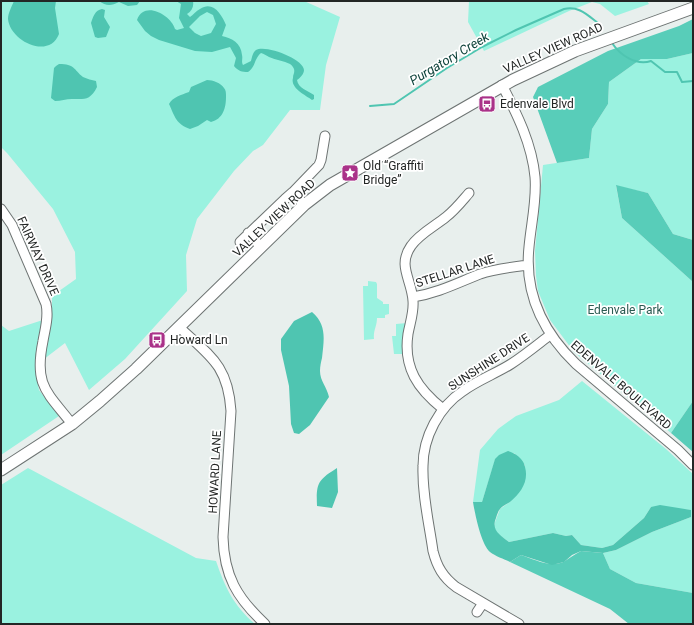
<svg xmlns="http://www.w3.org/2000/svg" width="694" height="625" font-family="Roboto,sans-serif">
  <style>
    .green { fill: #9af2e0 }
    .forest { fill: #58cdb9 }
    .water { fill: #4fc5b1; fill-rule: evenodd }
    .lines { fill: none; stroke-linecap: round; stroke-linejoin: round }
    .stream { stroke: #4fc5b1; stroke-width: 2 }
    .minor-casing { stroke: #6e7473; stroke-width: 11 }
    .major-casing { stroke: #6e7473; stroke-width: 13 }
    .minor { stroke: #fff; stroke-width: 9 }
    .major { stroke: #fff; stroke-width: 11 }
    .labels { text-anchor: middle; stroke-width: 3.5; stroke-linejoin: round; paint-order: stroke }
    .street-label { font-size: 12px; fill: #232625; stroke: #fff }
    .poi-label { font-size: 12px; fill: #232625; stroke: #fff; text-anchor: start }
    .park-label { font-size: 12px; fill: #2a5b52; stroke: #fff }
    .water-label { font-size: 13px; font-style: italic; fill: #11453d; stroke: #fff }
  </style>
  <rect width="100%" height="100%" fill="#e8efed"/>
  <path class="green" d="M 1,1 L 304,1 L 340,17 L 326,65 L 320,110 L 290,110 L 263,145 L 253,151 L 234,171 L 197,219 L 186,255 L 187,291 L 125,359 L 89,390 L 65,343 L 35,366 L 39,390 L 59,416 L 1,455 L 1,325 L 9,331 L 52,317 L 52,296 L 76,279 L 75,252 L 53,209 L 7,153 L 1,147 Z
    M 469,1 L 647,1 L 649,4 L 615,16 L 600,4 L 592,2 L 569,11 L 484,51 L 468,22 Z
    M 693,53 L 693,240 L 673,234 L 648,193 L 616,186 L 622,218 L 693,282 L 693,401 L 671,433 L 574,352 L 550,320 L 538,291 L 536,276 L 535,251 L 543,165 L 589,158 L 592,129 L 608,104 L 609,82 L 641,59 L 667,59 Z
    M 368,281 L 376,282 L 377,284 L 377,298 L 383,302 L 383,304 L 389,304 L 389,314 L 385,315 L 385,318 L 377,318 C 377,326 373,331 374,339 L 364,340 L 363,286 L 368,286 Z
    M 407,323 L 404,354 L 394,354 L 392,336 L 396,336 L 396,324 Z
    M 582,381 L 666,449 L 693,474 L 693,593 L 636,583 L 610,569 L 603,553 L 616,550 L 652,532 L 691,517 L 691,510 L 651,507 L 644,518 L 613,545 L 602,548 L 581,545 L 572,535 L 566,536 L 553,533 L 509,542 L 498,534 L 494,528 L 495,522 L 500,509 L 511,501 L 525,465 L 514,453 L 495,460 L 482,502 L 473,502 L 480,450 L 498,429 L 516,416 L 559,400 Z
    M 28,468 L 196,558 L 216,561 C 225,587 233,605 255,624 L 1,624 L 1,485 Z"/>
  <path class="forest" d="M 693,19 L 693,53 L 667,59 L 641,59 L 609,82 L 608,104 L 592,129 L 589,158 L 557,163 L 533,97 L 538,87 L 608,51 L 679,26 Z
    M 616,185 L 648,193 L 673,234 L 693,240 L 693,282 L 622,218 Z
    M 693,401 L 693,452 L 671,433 Z
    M 581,551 L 603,553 L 610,569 L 636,583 L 693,593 L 693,624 L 629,624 L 610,609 L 510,562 L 521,555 C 534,559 551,569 565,561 C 570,558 575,554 581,551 Z"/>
  <path class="water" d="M 14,1 L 56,1 L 55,8 L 59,34 C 49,60 10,41 8,19 C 8,13 12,6 14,1 Z
    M 99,1 L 140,1 L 137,5 L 128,6 L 119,2 C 111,6 106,6 99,1 Z
    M 176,1 L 193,1 C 194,7 192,11 187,14 L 190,17 C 193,15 196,11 200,9 C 213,0 222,15 226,25 L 222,36 C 232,38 241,43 242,55 C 243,59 241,61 243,65 L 251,61 C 252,57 253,52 256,50 C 265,44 304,59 304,70 C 304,74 300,78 297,80 C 298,88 308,91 314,95 L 314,99 L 312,100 C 305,95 290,88 293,78 C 293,74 295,73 294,69 C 293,67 292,65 290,64 C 284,61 276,60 269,57 C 266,55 264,54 261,53 C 254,59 256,66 248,72 C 242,72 238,71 234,66 L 236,58 L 230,47 L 212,52 L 195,51 L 159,40 L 151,36 L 145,31 L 137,20 C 144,0 171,15 175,29 L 177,30 L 184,28 L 179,18 L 181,4 ZM 207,12 L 213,15 L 216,24 L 211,33 L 201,36 L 195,33 L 189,27 L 200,16 Z
    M 102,9 L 105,10 L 104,17 L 110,27 L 106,37 L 98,38 L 95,37 L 91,23 C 93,17 95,10 102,9 Z
    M 59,64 C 75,64 73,69 83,77 C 87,79 92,80 96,81 L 97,87 C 90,101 84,99 72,99 C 66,99 61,101 55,101 L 51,98 L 54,68 L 56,66 Z
    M 207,80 C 213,80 221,83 224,88 C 226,90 226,93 226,97 C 226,108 223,119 211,122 L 207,120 L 198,126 L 190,129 C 176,124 175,117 169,104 C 173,97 181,95 189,92 L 191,87 Z
    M 312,312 C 327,325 324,339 322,358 C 321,362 320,366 320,371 C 320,381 327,387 329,397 L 310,425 L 299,434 L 294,433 L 291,424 L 289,386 L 281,350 L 281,339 L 294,321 Z
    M 508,451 C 515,453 524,459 525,467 C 529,481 521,493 510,502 C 507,504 502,506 500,509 C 498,511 497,515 496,518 C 491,530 500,535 509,542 L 553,533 L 566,536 L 572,535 L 581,545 L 602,548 L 613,545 L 644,518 L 651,507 L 660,505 L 691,510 L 691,517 L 652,532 L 616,550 L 603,553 L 581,551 L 572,555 L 564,562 L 552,565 L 521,555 L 510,562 C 504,559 495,556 490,552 C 481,544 475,514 473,502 L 482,502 L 495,459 L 499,455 Z
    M 337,468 L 338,492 L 332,508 L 317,506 C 316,483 318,480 337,468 Z"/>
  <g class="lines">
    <path class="stream" d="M 612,43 C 620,55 636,66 651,61 L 665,72 L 677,72 L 682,82 L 693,81
      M 370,106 L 394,104 L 447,68 L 482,47 L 516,30 L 564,9 C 580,5 589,17 602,26"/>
    <g class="minor-casing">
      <path id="minor" d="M 502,85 C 517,114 532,144 535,177 C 537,200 531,224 529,247 C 524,294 543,332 576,364 L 678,450 L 693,465
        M 304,205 L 293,192 L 319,165 L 321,160 L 325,136
        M 1,209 L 12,225 L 46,304 C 49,317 45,329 43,341 C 34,385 46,391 72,424
        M 248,233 L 260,246
        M 240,242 L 285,199 L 293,192
        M 413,297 C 438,293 457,283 480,274 C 495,269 512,267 528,265
        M 179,327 C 210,356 228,365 231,411 L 223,537 C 224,576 237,598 265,624
        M 443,409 C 418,389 403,368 408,334 C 410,323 414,312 413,301 C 412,280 397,266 411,246 C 419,234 435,226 446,217 C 455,210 462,201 469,193
        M 477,612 L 483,603
        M 519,624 L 456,587 C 443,577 437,567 433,551 C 429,523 422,494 423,466 C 423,437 439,407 463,391 C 478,380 495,374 511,364 C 525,355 537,345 550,335"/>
    </g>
    <g class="major-casing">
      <path id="major" d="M 1,470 L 72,424 L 100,401 L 136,369 L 304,205 L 330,185 L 513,80 L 575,51 L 693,8"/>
    </g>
    <use href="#minor" class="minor"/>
    <use href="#major" class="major"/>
  </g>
  <defs>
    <g id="bus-square" transform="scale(0.9)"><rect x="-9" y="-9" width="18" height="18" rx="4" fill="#aa3289" stroke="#fff"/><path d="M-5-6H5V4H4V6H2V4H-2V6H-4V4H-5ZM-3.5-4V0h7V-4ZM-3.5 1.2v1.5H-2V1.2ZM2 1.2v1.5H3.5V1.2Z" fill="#fff"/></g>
    <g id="sight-square" transform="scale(0.9)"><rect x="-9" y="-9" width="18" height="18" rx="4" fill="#aa3289" stroke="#fff"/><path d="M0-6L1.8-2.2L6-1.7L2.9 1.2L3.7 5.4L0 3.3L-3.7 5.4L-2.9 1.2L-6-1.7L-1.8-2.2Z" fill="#fff"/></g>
  </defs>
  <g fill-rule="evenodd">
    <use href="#bus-square" x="487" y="104"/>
    <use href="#sight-square" x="350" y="173"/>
    <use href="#bus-square" x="157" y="340"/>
  </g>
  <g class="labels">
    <g class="street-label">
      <text transform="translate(553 48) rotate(-24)" y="4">VALLEY VIEW ROAD</text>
      <text transform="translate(274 218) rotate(-43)" y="4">VALLEY VIEW ROAD</text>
      <text transform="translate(38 256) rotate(66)" y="4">FAIRWAY DRIVE</text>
      <text transform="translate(455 271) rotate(-18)" y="4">STELLAR LANE</text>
      <text transform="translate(489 362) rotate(-33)" y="4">SUNSHINE DRIVE</text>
      <text transform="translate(621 385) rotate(41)" y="4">EDENVALE BOULEVARD</text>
      <text transform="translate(215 472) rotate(-87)" y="4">HOWARD LANE</text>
    </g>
    <g class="poi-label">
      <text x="500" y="108">Edenvale Blvd</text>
      <text x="363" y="170">Old “Graffiti<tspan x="363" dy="14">Bridge”</tspan></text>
      <text x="170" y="344">Howard Ln</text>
    </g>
    <g class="park-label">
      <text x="625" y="314">Edenvale Park</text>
    </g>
    <g class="water-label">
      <text transform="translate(449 58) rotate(-31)" y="5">Purgatory Creek</text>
    </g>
  </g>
  <rect width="694" height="625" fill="none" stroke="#232625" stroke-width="4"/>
</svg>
